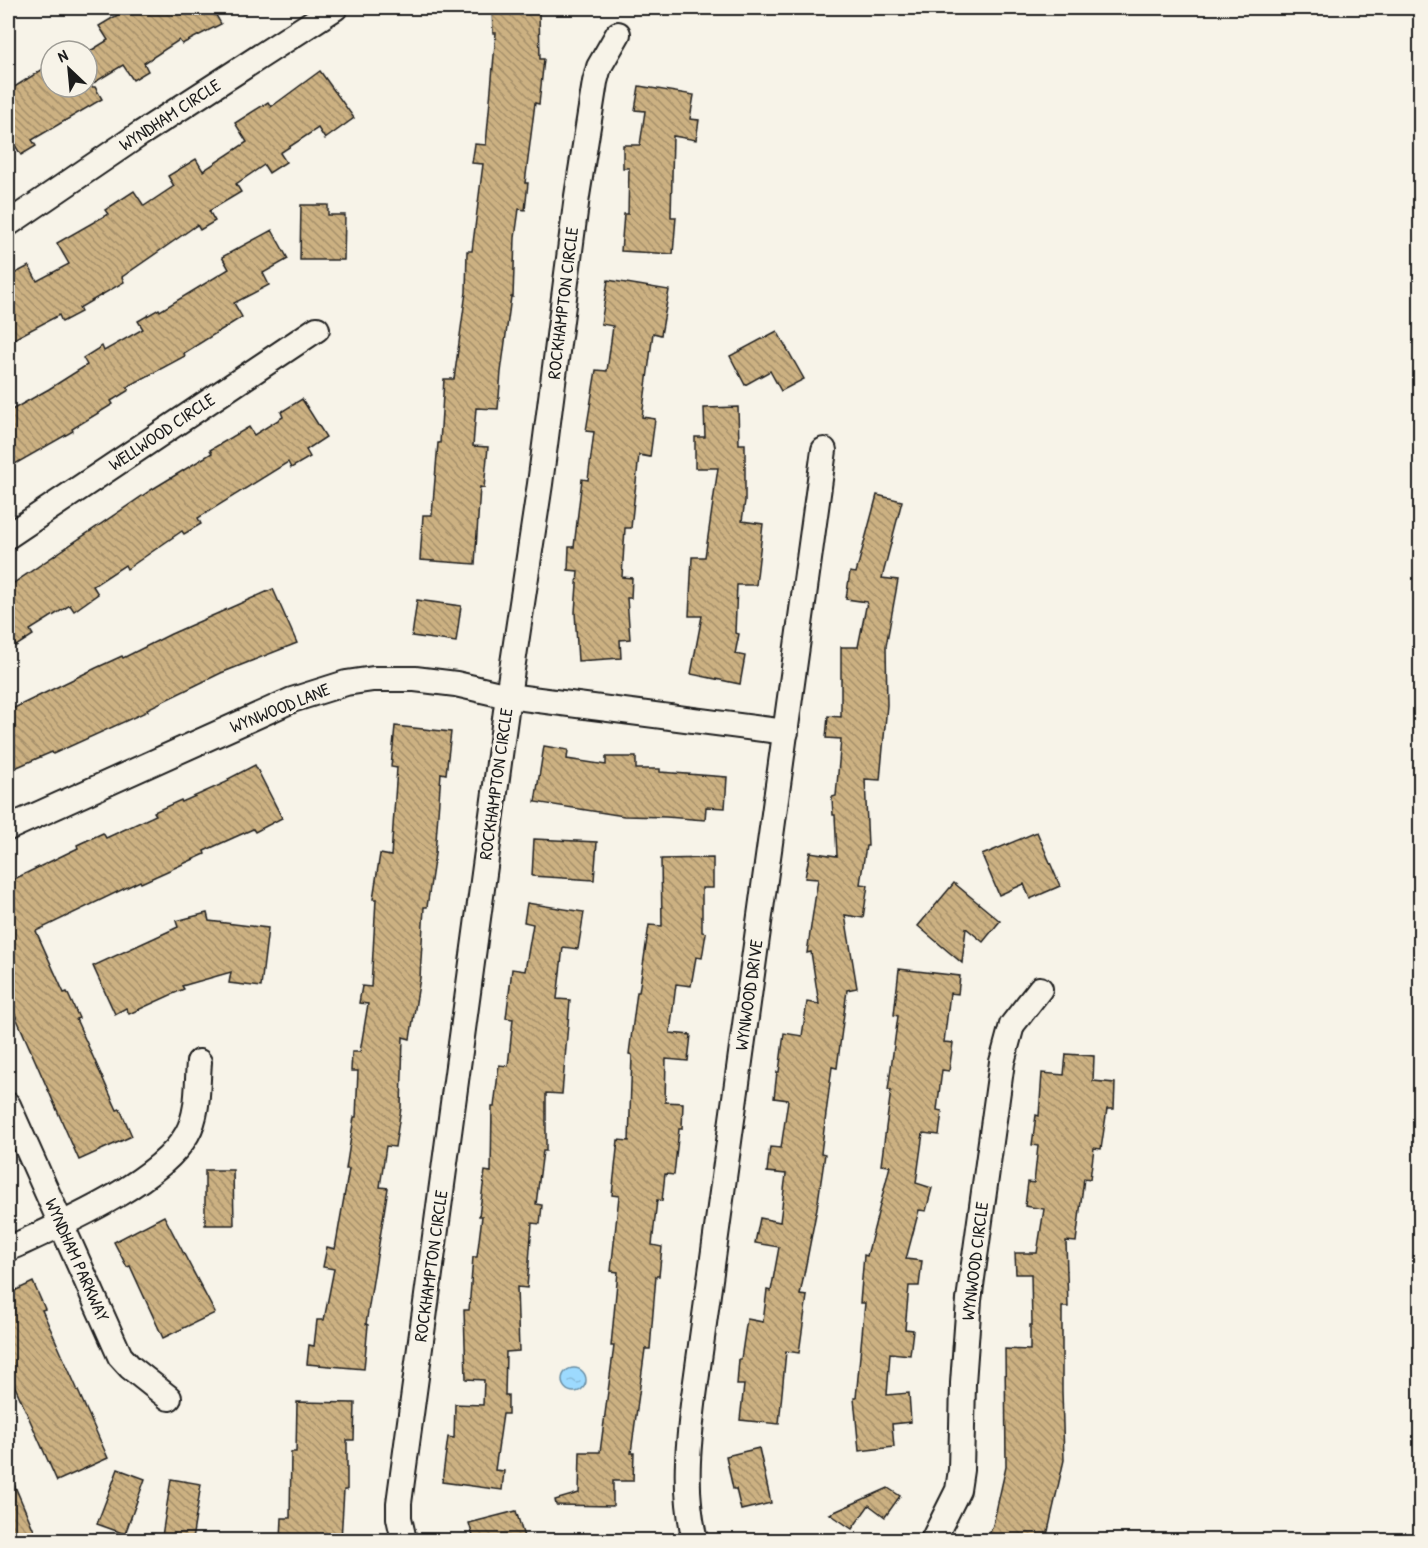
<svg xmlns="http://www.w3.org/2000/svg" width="1428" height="1548" font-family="'Patrick Hand',sans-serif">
	<defs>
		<pattern id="water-ripples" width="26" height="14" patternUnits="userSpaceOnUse" patternTransform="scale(1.5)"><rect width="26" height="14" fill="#9ddafe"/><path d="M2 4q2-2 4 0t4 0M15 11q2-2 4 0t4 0" fill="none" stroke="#87bad9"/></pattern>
		<pattern id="building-back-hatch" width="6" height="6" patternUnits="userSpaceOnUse" patternTransform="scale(1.5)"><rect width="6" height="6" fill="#ccb182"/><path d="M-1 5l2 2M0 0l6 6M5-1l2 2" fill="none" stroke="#a58f6a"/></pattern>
	</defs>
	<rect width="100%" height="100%" fill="#f7f3e8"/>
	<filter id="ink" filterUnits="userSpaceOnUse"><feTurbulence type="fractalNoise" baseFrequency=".0167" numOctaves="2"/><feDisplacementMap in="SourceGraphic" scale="12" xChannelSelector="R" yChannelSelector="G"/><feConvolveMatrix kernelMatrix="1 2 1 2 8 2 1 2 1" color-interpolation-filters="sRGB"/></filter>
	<g filter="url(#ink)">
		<circle fill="url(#water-ripples)" stroke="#698ea4" stroke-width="1.5" cx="574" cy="1380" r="12"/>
		<g fill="url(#building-back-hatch)" stroke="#1c1c1c" stroke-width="1.5">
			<polygon points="129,8 212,8 221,24 182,44 179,40 144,63 148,71 133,80 123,65 87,87 87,53 108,40 99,26"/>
			<polygon points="492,8 532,8 532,11 539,10 540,59 544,59 539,104 535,103 525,183 528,183 525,210 519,209 515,238 513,297 511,297 501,372 498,409 476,408 473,446 488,447 484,488 480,487 475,564 420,560 423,515 432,515 438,443 440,443 444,379 454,379 466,292 467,251 472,251 483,164 472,163 475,144 486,145 496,33 493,33"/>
			<polygon points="51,64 51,87 95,87 102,99 32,140 36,146 21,155 8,134 8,91"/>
			<polygon points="320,71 354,118 325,139 318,128 280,153 286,162 269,173 264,165 236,184 241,192 209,211 215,221 200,230 197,225 122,277 124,282 79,308 81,312 62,322 59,315 8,342 8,277 29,266 37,281 69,264 57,243 108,214 105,210 134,191 144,206 174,186 168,176 196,159 203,171 247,142 235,123 268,102 271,107"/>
			<polygon points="639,86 694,95 690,119 699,120 696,140 673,136 671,217 676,217 673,254 621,251 624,214 628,214 629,168 623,168 623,145 640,145 645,111 635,110"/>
			<polygon points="301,205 328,205 328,215 345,215 344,260 300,260"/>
			<polygon points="272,230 288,259 263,273 269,285 234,303 242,317 184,353 185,356 127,387 129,390 111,401 113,404 72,429 73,431 8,468 8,412 49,389 87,365 83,358 102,346 104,351 143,329 138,321 159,309 160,311 229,269 222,257"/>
			<polygon points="608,280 669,290 661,335 653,333 642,417 655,419 650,457 639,455 631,528 625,528 622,577 632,578 631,598 627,598 630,639 620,640 621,658 578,661 575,612 578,571 568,570 569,547 574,547 582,479 588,480 594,432 586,431 596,370 607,371 613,326 601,324"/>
			<polygon points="777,331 804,379 781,391 770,371 745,385 730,356"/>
			<polygon points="302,399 326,437 306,450 310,457 291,468 288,462 198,518 201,524 184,534 182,531 127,569 125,565 93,586 98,594 74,611 70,605 30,630 33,635 16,646 8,632 8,587 151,490 212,453 210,450 249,427 254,435 283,417 281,412"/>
			<polygon points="738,407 739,444 745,444 745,501 742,521 763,524 756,585 737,585 735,633 739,634 735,654 745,656 740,684 691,674 702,616 689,616 692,557 705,557 718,468 695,468 695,437 705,437 704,408"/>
			<polygon points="877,495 902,501 882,578 898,580 886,646 887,705 880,780 865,779 868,846 866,846 860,884 868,885 863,918 845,915 857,988 847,990 837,1068 832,1067 821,1153 825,1154 817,1208 800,1295 807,1296 799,1353 786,1351 779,1424 740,1420 744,1385 737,1385 739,1359 741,1359 747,1319 763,1322 767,1290 771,1291 779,1247 755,1243 760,1218 780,1222 786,1174 767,1172 770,1147 781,1148 788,1100 774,1098 777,1072 779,1072 784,1033 802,1036 807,1002 819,1004 811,952 807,953 818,879 805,878 810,852 837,856 835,815 833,815 832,797 836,796 841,739 826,738 828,716 841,717 841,647 858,647 867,602 846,599 850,572 856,573"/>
			<polygon points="273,589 297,643 221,673 147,709 148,711 53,754 52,752 8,771 8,711 96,668 122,656 123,658 171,634"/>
			<polygon points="417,600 461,606 456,642 412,636"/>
			<polygon points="395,726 451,732 446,774 441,773 435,854 427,907 424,907 420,978 410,1039 403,1037 401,1108 395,1147 386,1146 380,1187 388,1188 366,1324 368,1325 364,1369 307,1364 309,1345 314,1346 317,1320 324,1320 334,1269 323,1267 327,1247 335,1249 349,1169 346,1169 354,1117 356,1117 358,1071 351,1071 352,1052 360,1052 368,1004 359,1003 362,986 371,987 376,899 373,899 380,854 391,856 397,768 391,767"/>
			<polygon points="544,746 568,750 567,759 606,765 606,757 636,757 636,769 660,769 660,772 727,777 725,808 706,807 705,820 666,817 624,816 535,802"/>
			<polygon points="255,765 282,818 255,832 253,829 204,851 205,854 141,883 140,881 36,931 64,993 67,992 79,1018 76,1019 117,1110 120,1109 132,1136 79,1160 8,999 8,882 78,848 77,845 103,833 106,838 156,815 154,812 181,800 182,802 229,781 228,779"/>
			<polygon points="1037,832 1060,886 1030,899 1024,884 999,895 982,855"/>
			<polygon points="534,839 597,842 594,880 532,876"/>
			<polygon points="713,858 713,888 702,888 702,932 706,933 702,958 696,957 691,986 676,984 670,1033 691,1035 688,1061 666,1059 665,1102 683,1103 682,1129 679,1129 674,1175 665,1174 662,1201 657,1200 652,1245 662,1247 659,1276 656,1276 650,1349 645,1349 631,1453 634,1453 633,1481 613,1481 613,1506 556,1505 555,1500 579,1493 580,1452 600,1452 614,1346 611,1346 618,1272 611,1271 619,1196 612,1195 618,1140 629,1141 632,1055 629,1054 637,992 639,992 649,925 662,926 661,859"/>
			<polygon points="954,883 1000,921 983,942 966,928 962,963 918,926"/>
			<polygon points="527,903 584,912 578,949 563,947 557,999 570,1000 562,1094 546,1093 546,1151 543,1151 536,1204 542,1205 540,1224 532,1223 527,1288 517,1287 519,1351 506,1352 505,1395 508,1395 508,1414 503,1414 495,1470 504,1471 502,1490 442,1482 448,1437 454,1438 455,1404 483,1405 484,1380 466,1379 464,1310 469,1310 473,1257 477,1257 482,1216 479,1216 485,1171 491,1172 492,1107 494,1107 499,1065 508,1066 513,1019 506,1018 512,969 525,971 533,924 524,922"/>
			<polygon points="207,913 209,921 268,928 261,987 229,983 231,972 182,986 184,989 129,1014 126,1008 115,1014 93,966 178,927 176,921"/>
			<polygon points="899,969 960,976 958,994 950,993 944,1042 953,1043 949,1071 942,1070 937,1110 942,1111 939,1135 923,1133 916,1183 932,1188 926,1211 919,1210 906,1259 922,1261 919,1286 909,1286 905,1329 913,1330 910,1355 890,1353 887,1395 909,1393 911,1422 892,1424 894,1447 859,1451 854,1398 856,1398 865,1303 860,1303 864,1255 867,1256 890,1166 881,1165 891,1090 888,1090 898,1016 894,1015"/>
			<polygon points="1066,1054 1094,1056 1093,1081 1115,1083 1114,1109 1107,1109 1101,1149 1094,1148 1090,1179 1084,1178 1076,1242 1066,1241 1068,1307 1062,1307 1062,1391 1064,1460 1046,1540 987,1540 993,1525 1006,1467 1005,1349 1030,1350 1030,1325 1032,1325 1031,1274 1016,1274 1015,1253 1037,1253 1044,1209 1025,1206 1028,1182 1034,1183 1038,1146 1032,1145 1036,1115 1039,1116 1042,1073 1064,1075"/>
			<polygon points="205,1170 233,1170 234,1225 205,1225"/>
			<polygon points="164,1216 215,1313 163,1338 130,1266 127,1267 114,1242"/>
			<polygon points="33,1282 45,1309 42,1310 108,1458 57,1481 8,1371 8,1294"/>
			<polygon points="297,1402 355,1403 354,1440 347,1440 347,1490 344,1490 341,1540 281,1540 282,1518 290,1518 291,1452 296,1452"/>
			<polygon points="759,1448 771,1503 741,1510 736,1489 733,1489 726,1456"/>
			<polygon points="118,1469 145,1479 125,1534 97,1524"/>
			<polygon points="8,1470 38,1540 8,1540"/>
			<polygon points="171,1479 201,1484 192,1540 162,1536"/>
			<polygon points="888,1488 900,1496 885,1517 869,1505 852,1529 830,1514"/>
			<polygon points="516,1511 525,1540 474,1540 469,1523"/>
		</g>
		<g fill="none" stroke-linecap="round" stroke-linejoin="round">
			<defs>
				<g id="minor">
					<polyline points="8,224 140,134 335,8"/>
					<polyline points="8,536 317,329"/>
					<polyline points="8,828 292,700 346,683 373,679 415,679 456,684 508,696 786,732"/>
					<polyline points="8,1105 120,1356 130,1367 169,1398"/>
					<path d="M8 1249C58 1226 160 1183 187 1134 199 1113 197 1085 199 1062"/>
					<polyline points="404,1540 399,1518 399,1503 508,696 540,484 577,196 595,82 599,67 618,34"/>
					<path d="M695 1540C683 1491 688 1446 694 1396L824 450"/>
					<polyline points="933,1540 958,1490 961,1470 963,1383 969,1300 1002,1062 1012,1025 1040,989"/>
				</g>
			</defs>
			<use href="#minor" stroke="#1c1c1c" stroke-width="28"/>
			<use href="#minor" stroke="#f7f3e8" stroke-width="24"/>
		</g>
	</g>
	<g text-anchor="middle" stroke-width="6" stroke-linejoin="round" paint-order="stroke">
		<g font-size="18" fill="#1c1c1c" stroke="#f7f3e8">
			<text transform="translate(170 115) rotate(-33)" y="6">WYNDHAM CIRCLE</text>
			<text transform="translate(563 303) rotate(-83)" y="6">ROCKHAMPTON CIRCLE</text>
			<text transform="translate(162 432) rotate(-34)" y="6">WELLWOOD CIRCLE</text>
			<text transform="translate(280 708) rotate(-22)" y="6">WYNWOOD LANE</text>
			<text transform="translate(496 784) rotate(-82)" y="6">ROCKHAMPTON CIRCLE</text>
			<text transform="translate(749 995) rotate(-82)" y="6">WYNWOOD DRIVE</text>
			<text transform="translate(77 1260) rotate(66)" y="6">WYNDHAM PARKWAY</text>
			<text transform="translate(975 1261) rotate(-83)" y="6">WYNWOOD CIRCLE</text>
			<text transform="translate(431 1266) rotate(-82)" y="6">ROCKHAMPTON CIRCLE</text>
		</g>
	</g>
	<rect width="1428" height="1548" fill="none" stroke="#f7f3e8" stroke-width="30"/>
	<rect x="15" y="15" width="1398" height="1518" fill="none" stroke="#1c1c1c" stroke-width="2" filter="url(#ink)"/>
	<g transform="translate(69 69) rotate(334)"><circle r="28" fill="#f7f3e8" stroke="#9f9d96" stroke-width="1.5"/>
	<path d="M0-4.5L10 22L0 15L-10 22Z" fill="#1c1c1c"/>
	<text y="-9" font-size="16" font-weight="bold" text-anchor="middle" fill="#1c1c1c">N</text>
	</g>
</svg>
